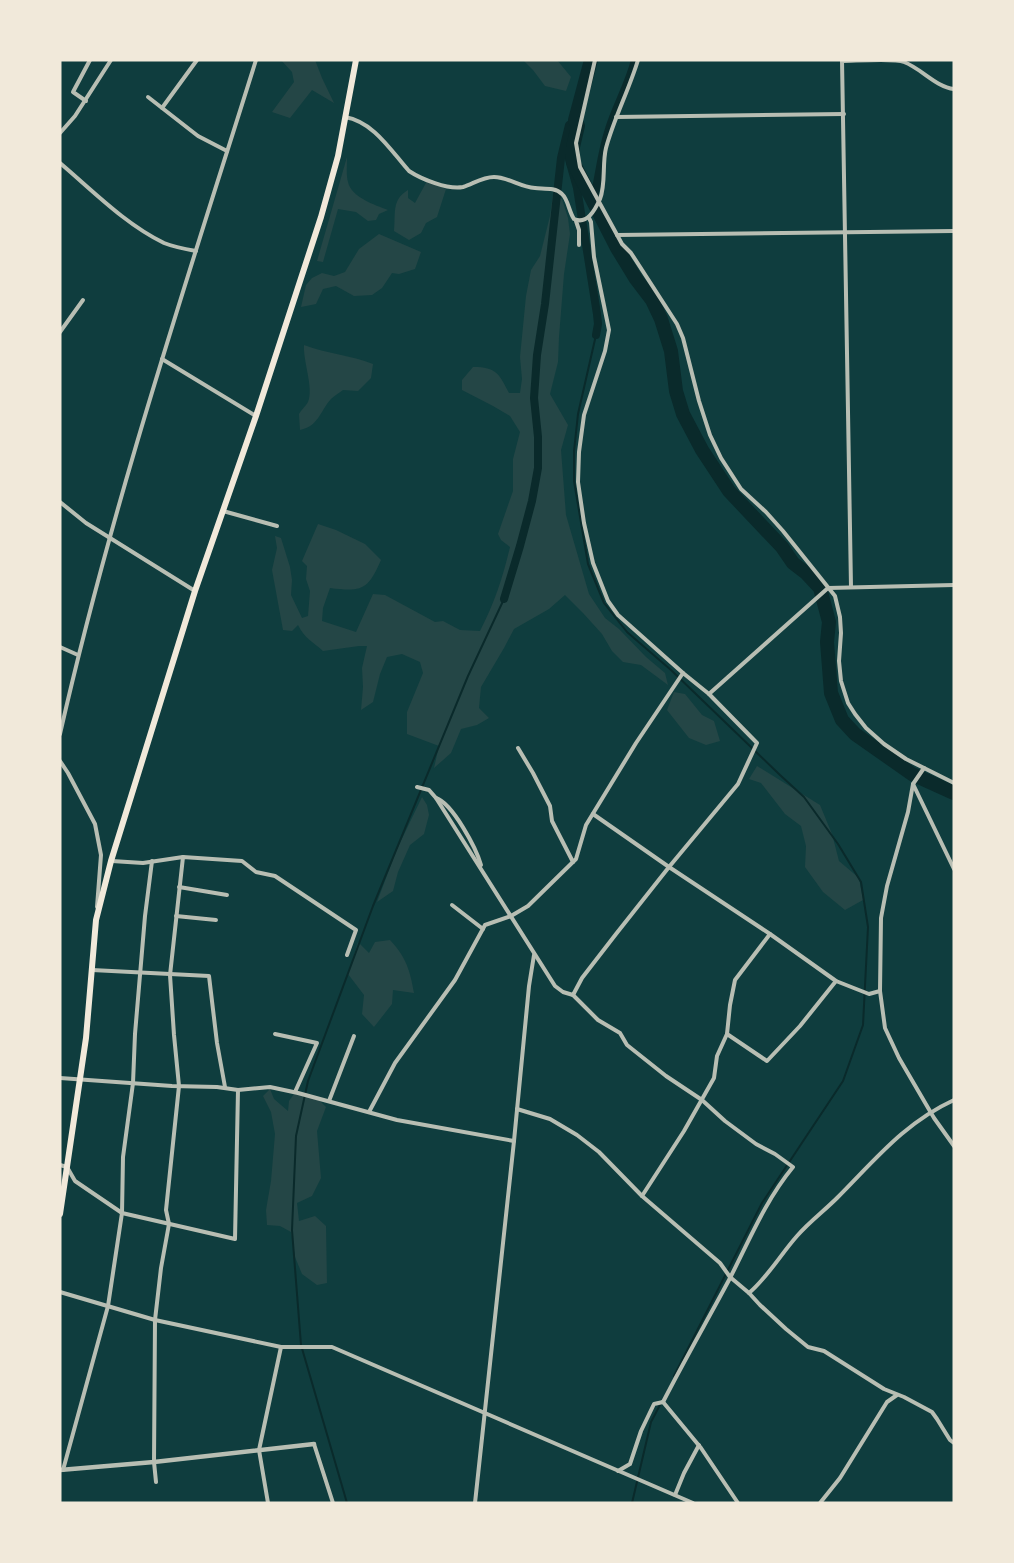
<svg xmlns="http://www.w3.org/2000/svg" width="1014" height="1563" font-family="'DM Sans',sans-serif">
	<rect width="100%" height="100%" fill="#0f3d3e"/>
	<g fill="#244646">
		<polygon points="281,60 315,60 322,78 334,103 312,90 290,118 272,112 294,82 292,72"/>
		<polygon points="523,60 557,60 571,77 566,91 545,86 533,70"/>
		<path d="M347 157C347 165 346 175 348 182 351 197 375 205 388 210L379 214 376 220 368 221 356 212 338 209 323 262 317 261Z"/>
		<path d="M427 181 446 189 437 217 426 223 421 233 409 240 394 231C396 214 391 200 408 190V198L415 203Z"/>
		<path d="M553 194 562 199 568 218 570 234 564 274 559 337 558 362 550 394 568 425 561 450 566 515 589 594 605 618 619 629 646 657 665 673 668 685 641 665 623 662 612 651 602 634 583 613 565 595 549 609 514 629 504 648 481 687 479 708 489 718 477 725 461 729 451 753 434 768 439 746 407 734V712L423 673 420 662 402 654 387 657 380 674 373 702 361 710 363 687 362 668 367 646H359L323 651C312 641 305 639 298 625L292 631 283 630 272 570 277 548 275 536 281 538 290 567 292 580 291 595 302 618 308 616 310 591 306 579 307 566 302 561 318 524 336 530 365 544 381 560C368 590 362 592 330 588L323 608 322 621 356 632 373 594 385 595 435 622 443 621 460 630 480 631C494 604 503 577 510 547L501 540 498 534 513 491V459L520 432 510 416 493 406 462 390V380L473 367C497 367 499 374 509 393H520L522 379 520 357 526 296 531 270 540 256 550 216Z"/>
		<polygon points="379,234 421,252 415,269 399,274 392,273 382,288 372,295 354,296 336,286 323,289 316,304 301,307 306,285 312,278 322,273 334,276 345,272 359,249"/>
		<path d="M304 345C327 354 351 355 373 364L371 378 358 391 343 390C339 393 334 396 331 399 320 411 319 426 300 430L299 414C301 410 306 406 308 402 314 388 303 362 304 345Z"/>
		<polygon points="674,692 685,694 702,715 714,721 720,741 706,745 689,738 667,710"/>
		<polygon points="757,766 820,805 832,834 839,861 859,878 863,900 845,910 823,892 805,867 806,846 801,826 785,814 761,783 749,779"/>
		<polygon points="422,797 427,805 429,815 424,834 410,845 398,872 393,891 377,902 397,849"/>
		<path d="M390 940C406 957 410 970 414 993L393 990 392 1004 374 1027 362 1014 364 995 348 974 358 942 369 953 375 942Z"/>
		<polygon points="270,1089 274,1099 288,1111 289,1101 296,1091 315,1096 326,1107 317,1131 321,1178 312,1196 297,1203 299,1221 315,1216 326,1226 327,1283 317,1285 302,1274 295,1257 291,1232 280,1226 267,1225 266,1210 271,1181 275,1134 271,1112 263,1096"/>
	</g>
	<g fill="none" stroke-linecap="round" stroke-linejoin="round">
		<g stroke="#0a2a2b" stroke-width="2">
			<polyline points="596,335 578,414 574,451 574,481 588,564 604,603 627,632 671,670 780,775 804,797 838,844 861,882 868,927 863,1025 843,1081 762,1203 674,1376"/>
			<polyline points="347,1503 301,1345 292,1230 296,1136 308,1081 373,906 468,676 504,599"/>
			<polyline points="632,1503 651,1422 661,1403"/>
		</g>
		<g stroke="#0a2a2b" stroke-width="8">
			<polyline points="572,133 568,156 577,188 597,314 598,324 596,335"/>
			<path d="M593 202C599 178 601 153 609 129 616 106 629 84 635 60"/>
			<polyline points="504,599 520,546 532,501 538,468 538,437 534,398 537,355 545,304 561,158 569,125 575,120"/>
		</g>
		<polyline stroke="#0a2a2b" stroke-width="14" points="591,60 575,120 578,126 573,147 573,162 617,248 636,279 652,300 661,319 671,351 676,391 683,414 702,450 729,491 782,547 793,563 806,573 820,588 829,622 827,642 831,693 842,720 855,734 912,774 954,793"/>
		<g stroke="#b8beb3" stroke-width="4">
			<polyline points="595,60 576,143 580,167 622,244 631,253 677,324 683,338 699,401 710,435 721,458 741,489 766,512 783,531 835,596 840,617 841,633 839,661 841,681 848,703 855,714 866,728 884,744 906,759 954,783"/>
			<polyline points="842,60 851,587"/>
			<path d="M842 61C855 61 895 58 904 62 922 69 936 87 954 89"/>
			<polyline points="148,97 198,136 227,151"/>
			<polyline points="86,101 73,92 90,60"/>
			<polyline points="162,108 197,60"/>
			<path d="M345 117C374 122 391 151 409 171 421 179 448 190 463 187 473 184 482 177 494 177 508 177 520 187 535 188 543 189 555 187 562 194 568 199 569 212 574 219 587 225 595 210 600 199 606 184 602 164 606 148 614 118 629 90 638 60"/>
			<polyline points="616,117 844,114"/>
			<polyline points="60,133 75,116 111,60"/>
			<path d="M60 163C93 191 125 224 164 243 174 247 185 249 196 251"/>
			<polyline points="589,218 591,222 594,257 609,330 605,351 584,415 579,452 578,482 584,523 593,563 608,601 618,615 683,673"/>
			<polyline points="576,221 579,230 579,245"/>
			<polyline points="617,235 954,231"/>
			<polyline points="60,332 83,300"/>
			<polyline points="162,359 256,416"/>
			<polyline points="60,502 86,523 195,591"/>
			<polyline points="223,511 277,526"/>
			<polyline points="60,647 78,655"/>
			<path d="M60 734C112 505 186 283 256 60"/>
			<polyline points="518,748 533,773 550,806 552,821 573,862"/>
			<polyline points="60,761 68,773 95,824 101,855 97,907"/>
			<polyline points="924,768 913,784 908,812 887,886 881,918 880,991 885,1028 899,1058 934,1118 954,1146"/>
			<polyline points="913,784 954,869"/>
			<polyline points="417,787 429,790 436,798 555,986 563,992 573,995 582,978 616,934 669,867 738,784 757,743 709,694"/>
			<path d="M436 798C453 804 476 848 481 865"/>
			<polyline points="593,814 669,867 770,934 836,981 869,994 880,991"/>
			<polyline points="112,861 143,863 183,857 242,861 256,872 275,876 356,930 347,955"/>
			<polyline points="179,887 227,895"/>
			<polyline points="452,905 483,929"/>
			<polyline points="176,916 216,920"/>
			<polyline points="92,970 209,976 217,1043 225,1087"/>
			<path d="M573 995 598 1020 620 1033 627 1045 666 1076 702 1100 725 1121 756 1144 775 1154 793 1167C765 1201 749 1241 729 1280 707 1321 684 1361 663 1402"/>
			<polyline points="275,1034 317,1043 295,1092"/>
			<polyline points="727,1034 767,1061 800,1026 836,981"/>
			<polyline points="60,1078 172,1086 217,1087 238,1090 270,1087 298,1093 397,1120 514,1141"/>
			<polyline points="329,1101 354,1036"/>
			<polyline points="517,1109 550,1119 577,1135 599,1152 642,1196 720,1263 730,1277 749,1293 760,1305 786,1329 808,1347 824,1351 884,1389 904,1397 932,1412 937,1419 950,1440 954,1443"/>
			<polyline points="369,1112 395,1063 455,980 485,925 511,916 528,906 576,859 586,825 636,743 683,673 709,694 828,588 954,585"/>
			<polyline points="60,1165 67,1167 75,1181 122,1213 235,1239 238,1090"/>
			<polyline points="642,1196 684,1131 714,1078 717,1056 727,1034 730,1005 735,980 770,934"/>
			<polyline points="60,1292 155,1320 281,1347 332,1347 693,1503"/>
			<path d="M749 1293C767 1278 781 1254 797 1236 809 1222 824 1211 837 1198 875 1160 904 1123 954 1100"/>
			<polyline points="663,1402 701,1448 738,1503"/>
			<polyline points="314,1444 333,1503"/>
			<polyline points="63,1470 108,1306 122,1213 123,1157 133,1083 135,1034 145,916 152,861"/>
			<polyline points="618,1471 630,1464 641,1431 654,1404 663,1402"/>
			<polyline points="156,1482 154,1462 155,1320 161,1268 169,1224 166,1210 179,1086 174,1035 170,975 183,857"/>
			<polyline points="675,1495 684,1473 699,1445"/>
			<polyline points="268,1503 259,1450 281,1347"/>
			<polyline points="475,1503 514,1141 529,986 534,955"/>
			<polyline points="820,1503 840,1478 887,1402 897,1395"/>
		</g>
		<polyline stroke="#b8beb3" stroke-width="4.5" points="60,1470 154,1462 314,1444"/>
		<polyline stroke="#f1e9da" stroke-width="6" points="60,1214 86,1038 96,920 111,861 195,591 256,416 321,217 338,156 356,60"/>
	</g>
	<rect width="1014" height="1563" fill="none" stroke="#f1e9da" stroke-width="123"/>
</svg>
